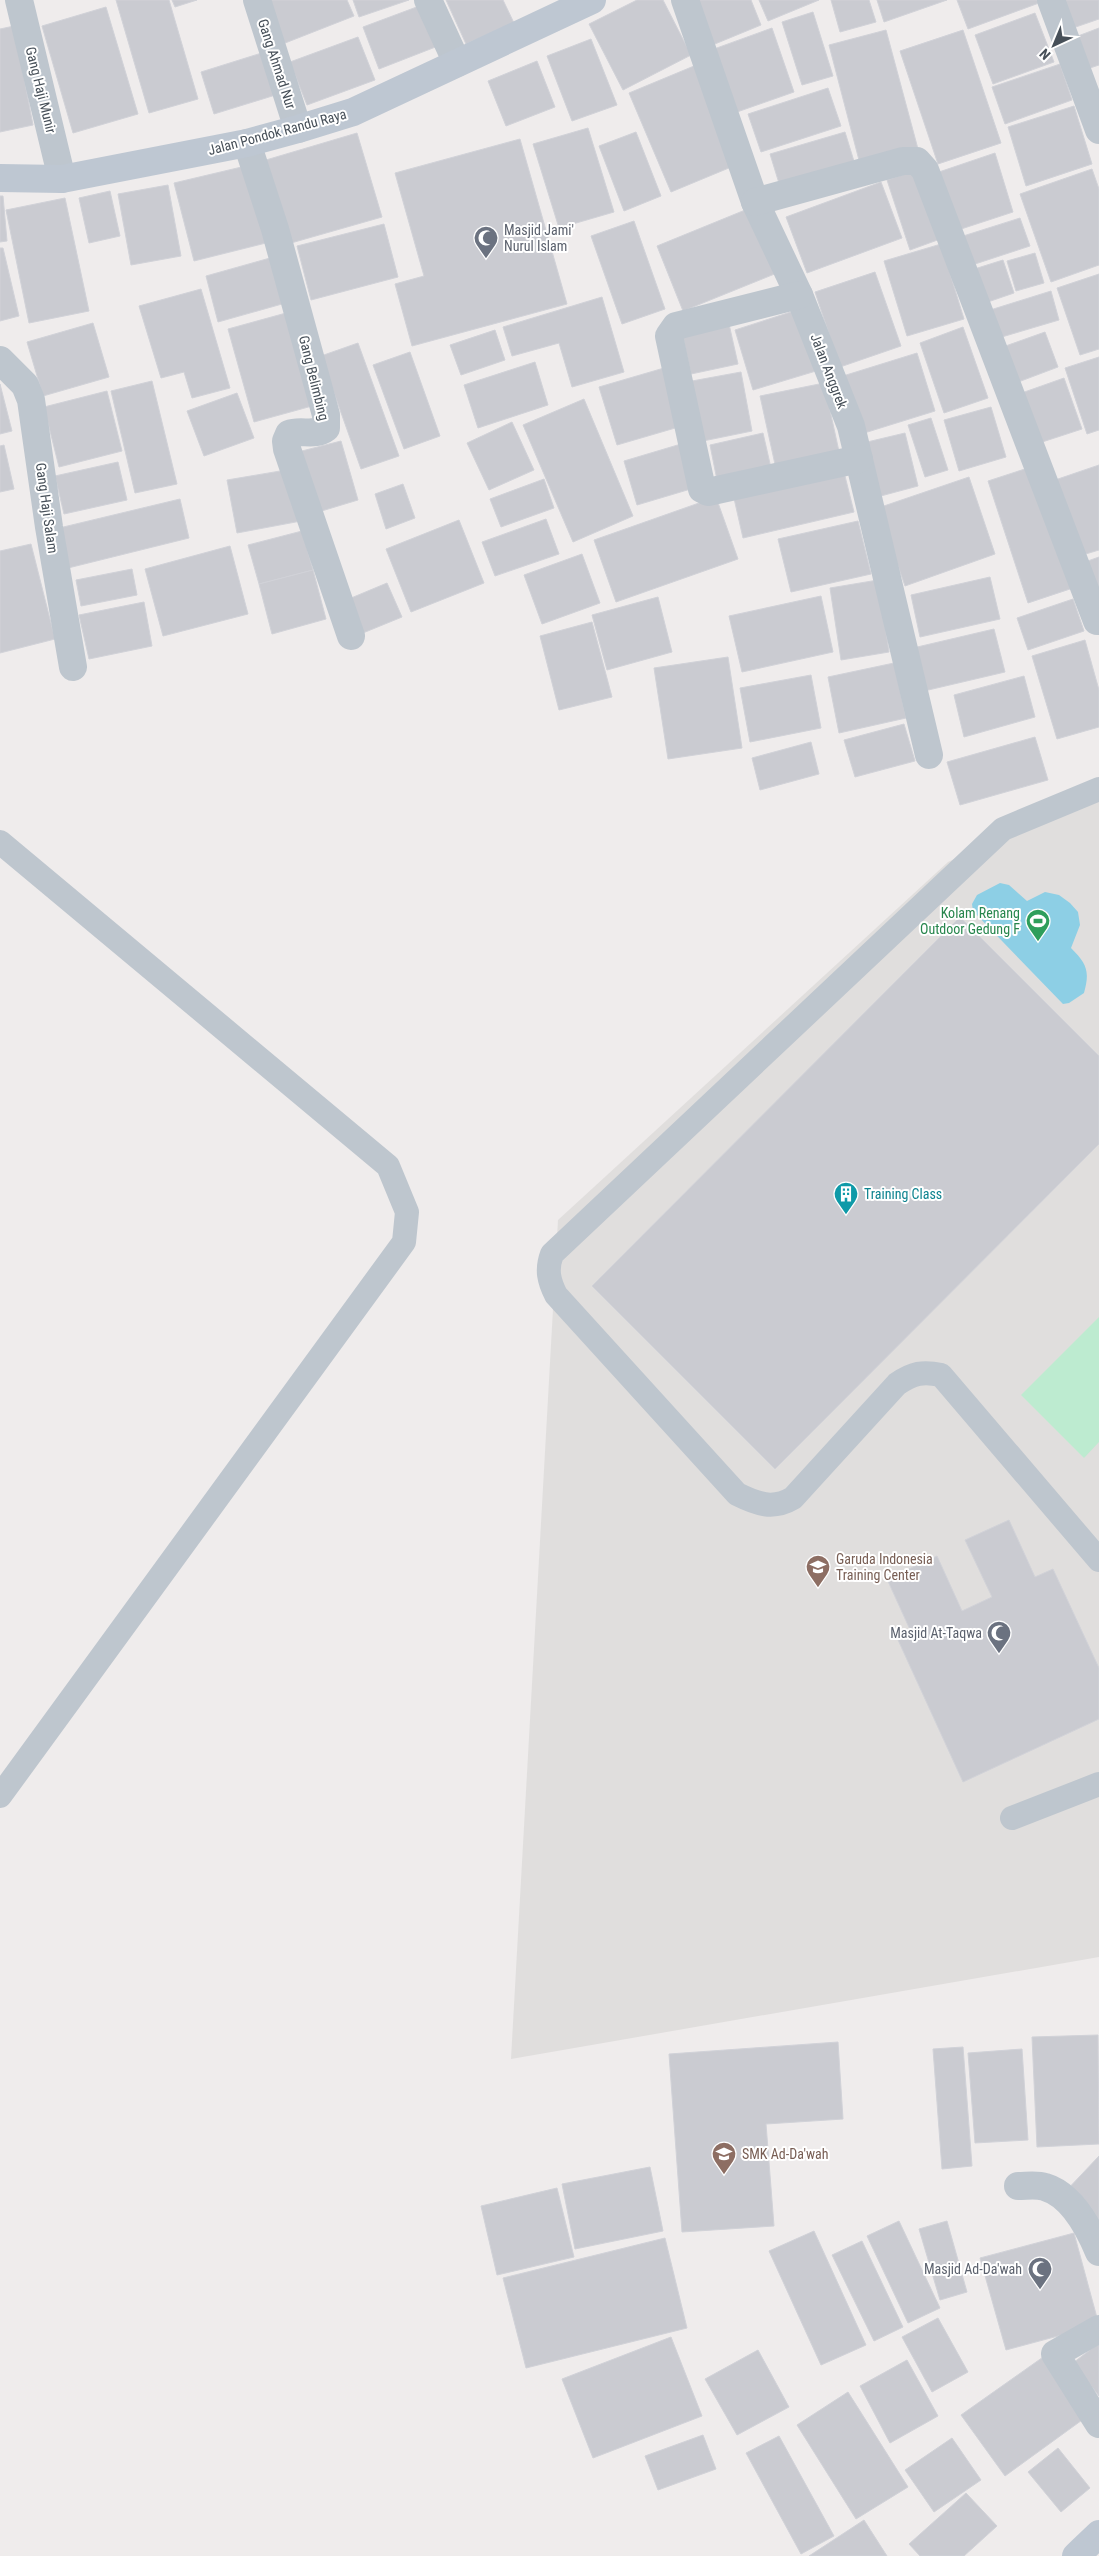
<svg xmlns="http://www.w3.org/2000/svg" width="1099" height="2556" font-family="'Roboto Condensed',sans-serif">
	<rect width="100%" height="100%" fill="#efecec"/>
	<polygon fill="#e0dedd" points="1099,790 1099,1957 511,2059 558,1220 948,862"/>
	<polygon fill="#bdebd0" points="1099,1317 1099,1442 1084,1458 1021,1395"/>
	<path fill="#8dcfe5" d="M1000 883 1009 885 1027 901 1045 892 1059 895 1070 903 1078 912 1080 925 1071 948C1087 964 1090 971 1084 993L1069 1003 1063 1004 973 911 972 904 977 895Z"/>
	<g fill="#cacbd1" stroke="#d1d2d8">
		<polygon points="116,0 169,0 198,99 149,113"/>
		<polygon points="172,0 197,0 175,7"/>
		<polygon points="262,0 347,0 354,16 280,45"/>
		<polygon points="353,0 409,0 359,17"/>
		<polygon points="446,0 503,0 514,23 466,44"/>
		<polygon points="637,0 663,0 691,55 623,90 589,24"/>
		<polygon points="692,0 751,0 761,25 710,46"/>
		<polygon points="759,0 819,0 768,21"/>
		<polygon points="831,0 869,0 876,22 840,32"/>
		<polygon points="877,0 947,0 884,22"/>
		<polygon points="957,0 1037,0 1039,3 968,29"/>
		<polygon points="1060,0 1099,0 1099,19 1070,29"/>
		<polygon points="422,5 438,46 379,69 363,27"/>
		<polygon points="106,7 138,114 73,133 42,26"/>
		<polygon points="813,12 833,76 802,85 782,22"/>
		<polygon points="1035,13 1054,62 993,84 975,35"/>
		<polygon points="14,26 33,125 0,132 0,29"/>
		<polygon points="772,28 794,92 737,112 714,49"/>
		<polygon points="1099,28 1099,65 1090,68 1078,36"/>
		<polygon points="886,30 918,149 860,164 829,45"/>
		<polygon points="963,30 1001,143 938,164 900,51"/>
		<polygon points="358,37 375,80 307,105 290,62"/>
		<polygon points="591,39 617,105 572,121 547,56"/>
		<polygon points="268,51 282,93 214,114 201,72"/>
		<polygon points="537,61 555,107 506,126 488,81"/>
		<polygon points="1060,64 1072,100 1005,124 992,87"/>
		<polygon points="694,66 736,165 671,192 629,93"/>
		<polygon points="828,88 841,126 761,152 748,114"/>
		<polygon points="1074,106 1092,164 1026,186 1008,127"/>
		<polygon points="588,128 614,212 559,228 533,144"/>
		<polygon points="636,132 661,196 624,211 599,146"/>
		<polygon points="845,132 857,171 782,193 770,154"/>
		<polygon points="357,133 382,217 291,243 266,160"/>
		<polygon points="520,139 567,304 412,346 395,284 424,276 395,173"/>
		<polygon points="995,153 1013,212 955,231 936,173"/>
		<polygon points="250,165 270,242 194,261 174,183"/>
		<polygon points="920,169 943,238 910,250 887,180"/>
		<polygon points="1092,169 1099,189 1099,265 1051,282 1020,194"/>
		<polygon points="881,182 902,238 807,273 786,217"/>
		<polygon points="168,185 181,256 131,265 118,194"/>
		<polygon points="110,191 120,236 89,243 79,198"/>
		<polygon points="0,196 3,196 7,241 0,242"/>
		<polygon points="65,198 89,311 29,323 6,210"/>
		<polygon points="755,206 782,271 683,311 657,246"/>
		<polygon points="1020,218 1030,246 969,266 960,237"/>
		<polygon points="634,221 665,309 622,324 591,236"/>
		<polygon points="384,224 398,277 311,300 297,246"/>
		<polygon points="941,244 964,319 907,336 884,261"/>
		<polygon points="0,248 3,248 19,316 0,321"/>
		<polygon points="1035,253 1044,283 1016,291 1007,261"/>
		<polygon points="270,258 282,304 218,322 206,276"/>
		<polygon points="1003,260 1014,293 979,305 968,271"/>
		<polygon points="875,272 901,346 840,367 815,292"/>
		<polygon points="1099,274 1099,349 1080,355 1057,288"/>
		<polygon points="201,289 230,388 192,398 184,372 161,378 139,306"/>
		<polygon points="1051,291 1059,320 995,339 987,311"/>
		<polygon points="602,297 624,372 572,387 559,343 512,356 503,327"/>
		<polygon points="797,310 816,371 753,390 735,330"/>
		<polygon points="286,313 312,406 254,422 228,329"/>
		<polygon points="93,323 109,377 43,396 27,342"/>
		<polygon points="729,324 738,364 691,374 682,333"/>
		<polygon points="963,327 988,398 944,413 920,343"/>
		<polygon points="495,330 505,360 461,375 450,345"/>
		<polygon points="1045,332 1058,367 1013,384 1000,348"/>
		<polygon points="358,343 399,456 361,469 321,356"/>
		<polygon points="410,352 440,436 404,449 373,365"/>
		<polygon points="917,353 935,411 861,434 843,376"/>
		<polygon points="1099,357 1099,430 1087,434 1065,368"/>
		<polygon points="535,362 548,405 478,428 464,385"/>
		<polygon points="664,368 682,426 617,445 599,387"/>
		<polygon points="741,372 752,431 703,441 692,381"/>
		<polygon points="1064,378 1082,429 1033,445 1016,395"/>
		<polygon points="152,381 177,484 135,493 111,391"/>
		<polygon points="824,383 840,456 776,469 760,396"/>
		<polygon points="0,384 12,431 0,434"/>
		<polygon points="107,391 122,451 59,467 44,407"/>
		<polygon points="237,393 254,438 204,456 187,411"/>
		<polygon points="584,399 633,516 573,542 523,425"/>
		<polygon points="991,407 1006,457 959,471 944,420"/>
		<polygon points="931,418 948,470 925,477 908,425"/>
		<polygon points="512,422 534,470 489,490 467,443"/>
		<polygon points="763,433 771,468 717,480 710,445"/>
		<polygon points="905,433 918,486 877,497 863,443"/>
		<polygon points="341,441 358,500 315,513 298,452"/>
		<polygon points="681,444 694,488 637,505 624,461"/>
		<polygon points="4,445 14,489 0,492 0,446"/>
		<polygon points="118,462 127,500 64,514 55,476"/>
		<polygon points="1099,465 1099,550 1079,556 1055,480"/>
		<polygon points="1034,466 1073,588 1028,603 988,481"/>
		<polygon points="843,468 854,512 743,538 733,494"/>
		<polygon points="292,469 301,521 237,533 227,480"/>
		<polygon points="969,477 995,554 905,586 878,508"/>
		<polygon points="544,479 554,508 501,527 490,499"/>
		<polygon points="403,484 415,518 386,529 375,494"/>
		<polygon points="716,497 738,559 616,602 594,540"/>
		<polygon points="180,499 189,538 64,569 55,529"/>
		<polygon points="546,519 559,554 495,576 482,542"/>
		<polygon points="459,520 484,583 411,612 386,549"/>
		<polygon points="858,521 871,574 791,592 778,539"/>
		<polygon points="302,531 313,570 259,584 248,545"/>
		<polygon points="31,544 55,639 0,653 0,551"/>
		<polygon points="230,546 248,614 163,636 145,569"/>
		<polygon points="582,554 600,603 542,624 524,575"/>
		<polygon points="1099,557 1099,597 1085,562"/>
		<polygon points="132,569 137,595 81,606 76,580"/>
		<polygon points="313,570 326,619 272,634 259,584"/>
		<polygon points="990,577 1000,619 920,637 911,595"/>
		<polygon points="878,580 889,652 841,660 830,588"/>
		<polygon points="387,583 402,617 358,635 344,601"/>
		<polygon points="821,596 833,652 742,672 729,616"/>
		<polygon points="658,597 672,652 607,670 592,615"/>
		<polygon points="1073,599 1084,631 1028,650 1017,618"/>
		<polygon points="144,602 152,646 89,659 79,615"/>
		<polygon points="592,622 612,697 559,710 540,636"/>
		<polygon points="994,629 1005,672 924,691 913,648"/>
		<polygon points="1085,640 1099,690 1099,727 1057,739 1032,656"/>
		<polygon points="728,657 742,748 668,759 654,668"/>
		<polygon points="894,663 906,718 839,733 828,677"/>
		<polygon points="811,675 821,728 750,742 740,688"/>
		<polygon points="1024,676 1035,717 964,737 954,695"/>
		<polygon points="904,724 915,761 855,777 844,740"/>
		<polygon points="1035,737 1048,780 960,805 947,762"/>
		<polygon points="811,742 819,774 760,790 752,758"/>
		<polygon points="960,917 1099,1056 1099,1144 775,1469 592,1286"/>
		<polygon points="1009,1520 1035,1577 1053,1569 1099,1668 1099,1719 963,1782 898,1640 912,1634 887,1579 937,1556 962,1611 992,1597 965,1540"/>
		<polygon points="1098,2035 1099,2144 1037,2147 1032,2037"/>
		<polygon points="838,2042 843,2119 766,2124 774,2226 682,2232 669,2054"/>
		<polygon points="963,2047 972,2166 942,2169 933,2049"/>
		<polygon points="1022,2049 1028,2140 975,2143 968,2053"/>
		<polygon points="1099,2156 1099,2227 1064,2193"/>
		<polygon points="650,2167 663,2231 575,2249 562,2184"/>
		<polygon points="557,2188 574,2257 497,2275 481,2206"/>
		<polygon points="899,2221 940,2308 908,2323 867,2236"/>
		<polygon points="947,2221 967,2292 940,2300 919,2229"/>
		<polygon points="814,2231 866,2345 821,2365 769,2251"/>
		<polygon points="1074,2233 1099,2325 1006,2350 980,2258"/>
		<polygon points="665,2238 687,2328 526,2368 503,2278"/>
		<polygon points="862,2241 903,2327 874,2341 832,2255"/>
		<polygon points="938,2318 968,2372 932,2392 902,2337"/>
		<polygon points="671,2337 702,2416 593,2458 562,2379"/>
		<polygon points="1099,2343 1099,2396 1073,2363"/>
		<polygon points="758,2350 789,2407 737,2435 705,2379"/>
		<polygon points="1046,2355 1089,2415 1005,2476 961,2415"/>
		<polygon points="907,2360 938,2416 890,2443 860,2386"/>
		<polygon points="848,2392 908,2487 856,2519 797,2425"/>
		<polygon points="703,2435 716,2469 658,2490 645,2456"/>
		<polygon points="779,2436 834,2536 801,2554 746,2453"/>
		<polygon points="952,2438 981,2480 934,2512 905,2470"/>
		<polygon points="1058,2448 1090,2488 1061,2512 1028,2472"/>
		<polygon points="966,2493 997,2526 964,2556 920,2556 909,2544"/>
		<polygon points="864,2520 887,2556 809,2556"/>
	</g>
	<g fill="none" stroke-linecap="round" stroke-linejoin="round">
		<g stroke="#bec6ce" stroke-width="24">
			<path d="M1099 789 1003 829 552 1254C546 1270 549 1281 556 1295L737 1494C757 1504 773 1510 793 1498L897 1384C913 1373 923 1371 941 1375L1099 1560"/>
			<polyline points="0,842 388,1166 407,1212 404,1242 0,1796"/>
			<polyline points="1012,1818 1099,1784"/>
		</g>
		<g stroke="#bec6ce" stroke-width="28">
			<polyline points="19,0 62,179"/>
			<polyline points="257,0 298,129"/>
			<polyline points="428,0 457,63"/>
			<polyline points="685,0 755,202 799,295 851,426 929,755"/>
			<polyline points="1051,0 1099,130"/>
			<path d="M247 143 275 229 326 415V428C314 437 301 429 289 434L286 441 287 449 351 636"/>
			<polyline points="755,202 903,161 917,161 925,170 1097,621"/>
			<polyline points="799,295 676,326 669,336 702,489 708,492 859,459"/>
			<polyline points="0,360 25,385 31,400 49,527 73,667"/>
			<path d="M1018 2186C1027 2186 1036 2184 1045 2187 1072 2195 1089 2228 1099 2252"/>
			<polyline points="1099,2329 1055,2354 1099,2424"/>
		</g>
		<g stroke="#bec7d2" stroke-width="28">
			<polyline points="0,178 62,179 247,143 298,129 353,112 592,0"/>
			<polyline points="1076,2556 1099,2534"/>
		</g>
	</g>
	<defs>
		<symbol id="mosque-pin" viewBox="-11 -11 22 30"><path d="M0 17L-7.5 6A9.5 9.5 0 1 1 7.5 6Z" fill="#6b7280" stroke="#fff"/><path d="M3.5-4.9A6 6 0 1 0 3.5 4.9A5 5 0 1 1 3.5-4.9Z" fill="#fff"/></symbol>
		<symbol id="stadium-pin" viewBox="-11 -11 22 30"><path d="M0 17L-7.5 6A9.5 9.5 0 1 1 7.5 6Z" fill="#2e9e5b" stroke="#fff"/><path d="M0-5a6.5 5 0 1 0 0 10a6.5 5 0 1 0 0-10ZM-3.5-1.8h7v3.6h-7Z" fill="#fff"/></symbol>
		<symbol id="building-pin" viewBox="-11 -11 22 30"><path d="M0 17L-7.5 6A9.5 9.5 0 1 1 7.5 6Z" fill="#0f9aa8" stroke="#fff"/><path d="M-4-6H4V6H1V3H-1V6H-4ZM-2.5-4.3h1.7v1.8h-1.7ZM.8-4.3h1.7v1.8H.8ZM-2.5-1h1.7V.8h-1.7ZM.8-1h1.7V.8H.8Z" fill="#fff"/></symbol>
		<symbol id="university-pin" viewBox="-11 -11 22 30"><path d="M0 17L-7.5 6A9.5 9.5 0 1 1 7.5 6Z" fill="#8d6e63" stroke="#fff"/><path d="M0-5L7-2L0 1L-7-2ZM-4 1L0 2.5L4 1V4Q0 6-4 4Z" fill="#fff"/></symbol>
		<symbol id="school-pin" viewBox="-11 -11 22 30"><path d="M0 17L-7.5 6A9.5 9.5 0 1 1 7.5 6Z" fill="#8d6e63" stroke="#fff"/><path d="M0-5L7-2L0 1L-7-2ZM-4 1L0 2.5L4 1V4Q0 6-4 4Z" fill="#fff"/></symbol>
	</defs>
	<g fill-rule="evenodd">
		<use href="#mosque-pin" x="472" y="224" width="28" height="38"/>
		<use href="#stadium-pin" x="1024" y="907" width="28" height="38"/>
		<use href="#building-pin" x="832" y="1180" width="28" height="38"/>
		<use href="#university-pin" x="804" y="1553" width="28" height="38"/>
		<use href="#mosque-pin" x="985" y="1619" width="28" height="38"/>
		<use href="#school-pin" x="710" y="2140" width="28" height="38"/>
		<use href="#mosque-pin" x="1026" y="2255" width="28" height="38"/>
	</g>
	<g text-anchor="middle" stroke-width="4" stroke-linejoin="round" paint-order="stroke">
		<g font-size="14" fill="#464f58" stroke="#fff">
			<text transform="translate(277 64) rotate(72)" y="5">Gang Ahmad Nur</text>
			<text transform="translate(41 90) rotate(76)" y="5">Gang Haji Munir</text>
			<text transform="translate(277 132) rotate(-15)" y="5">Jalan Pondok Randu Raya</text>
			<text transform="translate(829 371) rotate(69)" y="5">Jalan Anggrek</text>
			<text transform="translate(314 378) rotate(76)" y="5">Gang Belimbing</text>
			<text transform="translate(47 508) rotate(82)" y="5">Gang Haji Salam</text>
		</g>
		<g font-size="14" fill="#5b616d" stroke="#fff" text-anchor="end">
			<text x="504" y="235" text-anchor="start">Masjid Jami'<tspan x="504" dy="16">Nurul Islam</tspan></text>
			<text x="982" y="1638">Masjid At-Taqwa</text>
			<text x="1022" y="2274">Masjid Ad-Da'wah</text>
		</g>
		<g font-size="14" fill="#27864d" stroke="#fff" text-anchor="end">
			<text x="1020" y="918">Kolam Renang<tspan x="1020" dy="16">Outdoor Gedung F</tspan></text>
		</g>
		<g font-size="14" fill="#0d838f" stroke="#fff" text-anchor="start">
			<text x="864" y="1199">Training Class</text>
		</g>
		<g font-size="14" fill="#785e54" stroke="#fff" text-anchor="start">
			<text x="836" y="1564">Garuda Indonesia<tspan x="836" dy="16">Training Center</tspan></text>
			<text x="742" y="2159">SMK Ad-Da'wah</text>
		</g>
	</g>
	<g transform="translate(1054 45) rotate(224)" stroke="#ffffff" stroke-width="4" paint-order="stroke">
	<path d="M0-4L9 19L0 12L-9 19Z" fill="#464f58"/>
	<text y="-8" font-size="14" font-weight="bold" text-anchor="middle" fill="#464f58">N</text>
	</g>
</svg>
